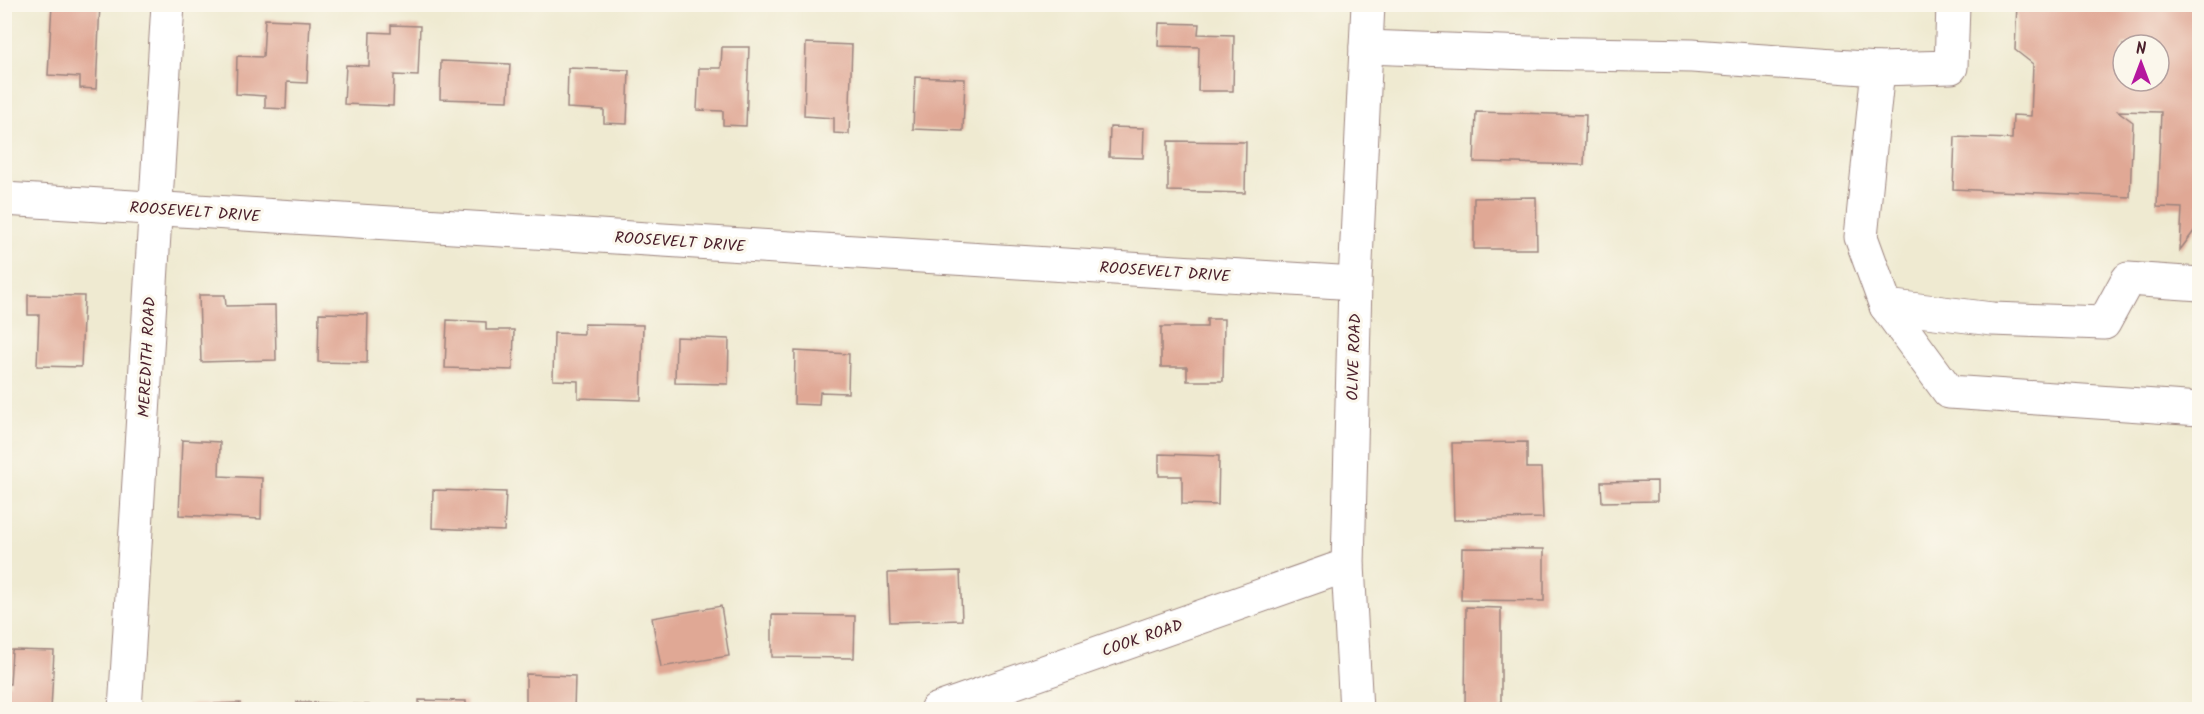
<svg xmlns="http://www.w3.org/2000/svg" width="2204" height="714" font-family="Kalam,sans-serif">
	<rect width="100%" height="100%" fill="#fbf7ec"/>
	<filter id="ink" filterUnits="userSpaceOnUse"><feTurbulence type="fractalNoise" baseFrequency=".0167" numOctaves="2"/><feDisplacementMap in="SourceGraphic" scale="12" xChannelSelector="R" yChannelSelector="G"/><feConvolveMatrix kernelMatrix="1 2 1 2 8 2 1 2 1" color-interpolation-filters="sRGB"/></filter>
	<filter id="wash" filterUnits="userSpaceOnUse"><feTurbulence type="fractalNoise" baseFrequency=".008" numOctaves="4" result="noise"/><feDisplacementMap in="SourceGraphic" scale="24" xChannelSelector="R" yChannelSelector="G"/><feGaussianBlur stdDeviation="1.35" result="paint"/><feColorMatrix in="noise" values="0 0 0 0 0 0 0 0 0 0 0 0 0 0 0 0 0 1.4 0 .05"/><feComposite in="paint" operator="in"/></filter>
	<g filter="url(#wash)">
		<rect width="100%" height="100%" fill="#efead1"/>
		<g id="blocks">
			<g fill="#e0a895" fill-rule="evenodd">
				<polygon points="52,4 100,4 96,89 80,88 80,77 48,75"/>
				<path d="M2017 4H2200V223L2180 250 2182 208 2157 207 2161 112 2118 111 2133 122 2130 197 1953 189 1955 137 2012 139 2013 115 2031 116 2033 64 2015 50ZM2123 45H2159V81H2123Z"/>
				<polygon points="265,19 310,21 307,83 287,82 286,109 265,108 265,96 236,94 237,56 263,57"/>
				<polygon points="1159,23 1199,24 1198,34 1234,35 1233,91 1198,91 1199,47 1158,46"/>
				<polygon points="391,25 420,26 418,76 394,75 393,106 344,104 346,65 369,66 370,32 391,33"/>
				<polygon points="806,43 852,45 849,134 834,133 834,118 804,116"/>
				<polygon points="722,47 749,47 746,126 723,125 723,111 697,110 699,68 721,68"/>
				<polygon points="441,61 510,64 508,101 440,99"/>
				<polygon points="568,68 629,70 627,124 604,123 604,110 567,108"/>
				<polygon points="915,77 965,79 963,131 913,129"/>
				<polygon points="1476,112 1586,115 1584,165 1474,162"/>
				<polygon points="1110,127 1144,128 1143,158 1109,157"/>
				<polygon points="1168,141 1246,142 1245,193 1168,191"/>
				<polygon points="1536,197 1537,249 1474,249 1474,198"/>
				<polygon points="28,295 84,296 81,367 37,366 39,315 28,315"/>
				<polygon points="199,295 225,295 226,306 275,305 276,360 201,362"/>
				<polygon points="319,313 368,314 367,363 318,362"/>
				<polygon points="1207,319 1224,319 1223,381 1187,381 1187,367 1161,367 1161,327 1207,327"/>
				<polygon points="447,320 486,322 486,330 514,330 513,370 445,368"/>
				<polygon points="584,324 643,325 641,400 578,398 578,381 553,380 554,333 584,334"/>
				<polygon points="676,337 729,339 728,384 675,383"/>
				<polygon points="795,351 849,354 848,393 820,392 819,405 794,404"/>
				<polygon points="182,440 220,442 219,476 262,478 261,519 179,515"/>
				<polygon points="1527,442 1527,468 1541,468 1543,518 1454,520 1452,443"/>
				<polygon points="1159,454 1219,456 1218,505 1182,504 1182,476 1159,476"/>
				<polygon points="1657,481 1657,501 1602,502 1601,482"/>
				<polygon points="433,490 506,492 504,531 432,528"/>
				<polygon points="1462,548 1544,549 1544,601 1461,600"/>
				<polygon points="960,571 962,620 890,622 888,573"/>
				<polygon points="721,606 729,656 661,667 652,618"/>
				<polygon points="1466,607 1501,608 1501,710 1465,710"/>
				<polygon points="772,615 855,616 854,658 772,657"/>
				<polygon points="12,650 54,651 51,710 4,710 4,684 10,684"/>
				<polygon points="526,674 575,676 574,710 526,710"/>
				<polygon points="419,700 466,701 466,710 419,710"/>
				<polygon points="297,702 369,705 369,710 296,710"/>
				<polygon points="240,703 240,710 188,710 188,705"/>
			</g>
		</g>
	</g>
	<g filter="url(#ink)">
		<use href="#blocks" fill-opacity="0" stroke="#9c847e" stroke-width="1.5"/>
		<g fill="none" stroke-linecap="round" stroke-linejoin="round">
			<defs>
				<g id="minor">
					<polyline points="1366,47 1529,53 1692,56 1878,69 1861,237 1886,306 1949,392 2200,409"/>
					<polyline points="1878,69 1951,67 1953,4"/>
					<polyline points="4,199 1355,283"/>
					<polyline points="1886,306 1992,319 2104,323 2128,279 2200,284"/>
					<polyline points="125,710 168,4"/>
					<polyline points="936,710 1348,565"/>
					<polyline points="1356,710 1348,565 1355,283 1368,4"/>
				</g>
			</defs>
			<use href="#minor" stroke="#9c847e" stroke-width="35"/>
			<use href="#minor" stroke="#fff" stroke-width="33"/>
		</g>
	</g>
	<g text-anchor="middle" stroke-width="6" stroke-linejoin="round" paint-order="stroke">
		<g font-size="16" fill="#4a1f2b" stroke="#fbf7ec">
			<text transform="translate(195 211) rotate(4)" y="6">ROOSEVELT DRIVE</text>
			<text transform="translate(680 241) rotate(4)" y="6">ROOSEVELT DRIVE</text>
			<text transform="translate(1165 271) rotate(4)" y="6">ROOSEVELT DRIVE</text>
			<text transform="translate(146 357) rotate(-87)" y="6">MEREDITH ROAD</text>
			<text transform="translate(1353 357) rotate(-88)" y="6">OLIVE ROAD</text>
			<text transform="translate(1142 637) rotate(-19)" y="6">COOK ROAD</text>
		</g>
	</g>
	<rect width="2204" height="714" fill="none" stroke="#fbf7ec" stroke-width="24"/>
	<g transform="translate(2141 63)"><circle r="28" fill="#fbf7ec" stroke="#b4a19f" stroke-width="1.5"/>
	<path d="M0-4.5L10 22L0 15L-10 22Z" fill="#b5179e"/>
	<text y="-9" font-size="16" font-weight="bold" text-anchor="middle" fill="#4a1f2b">N</text>
	</g>
</svg>
